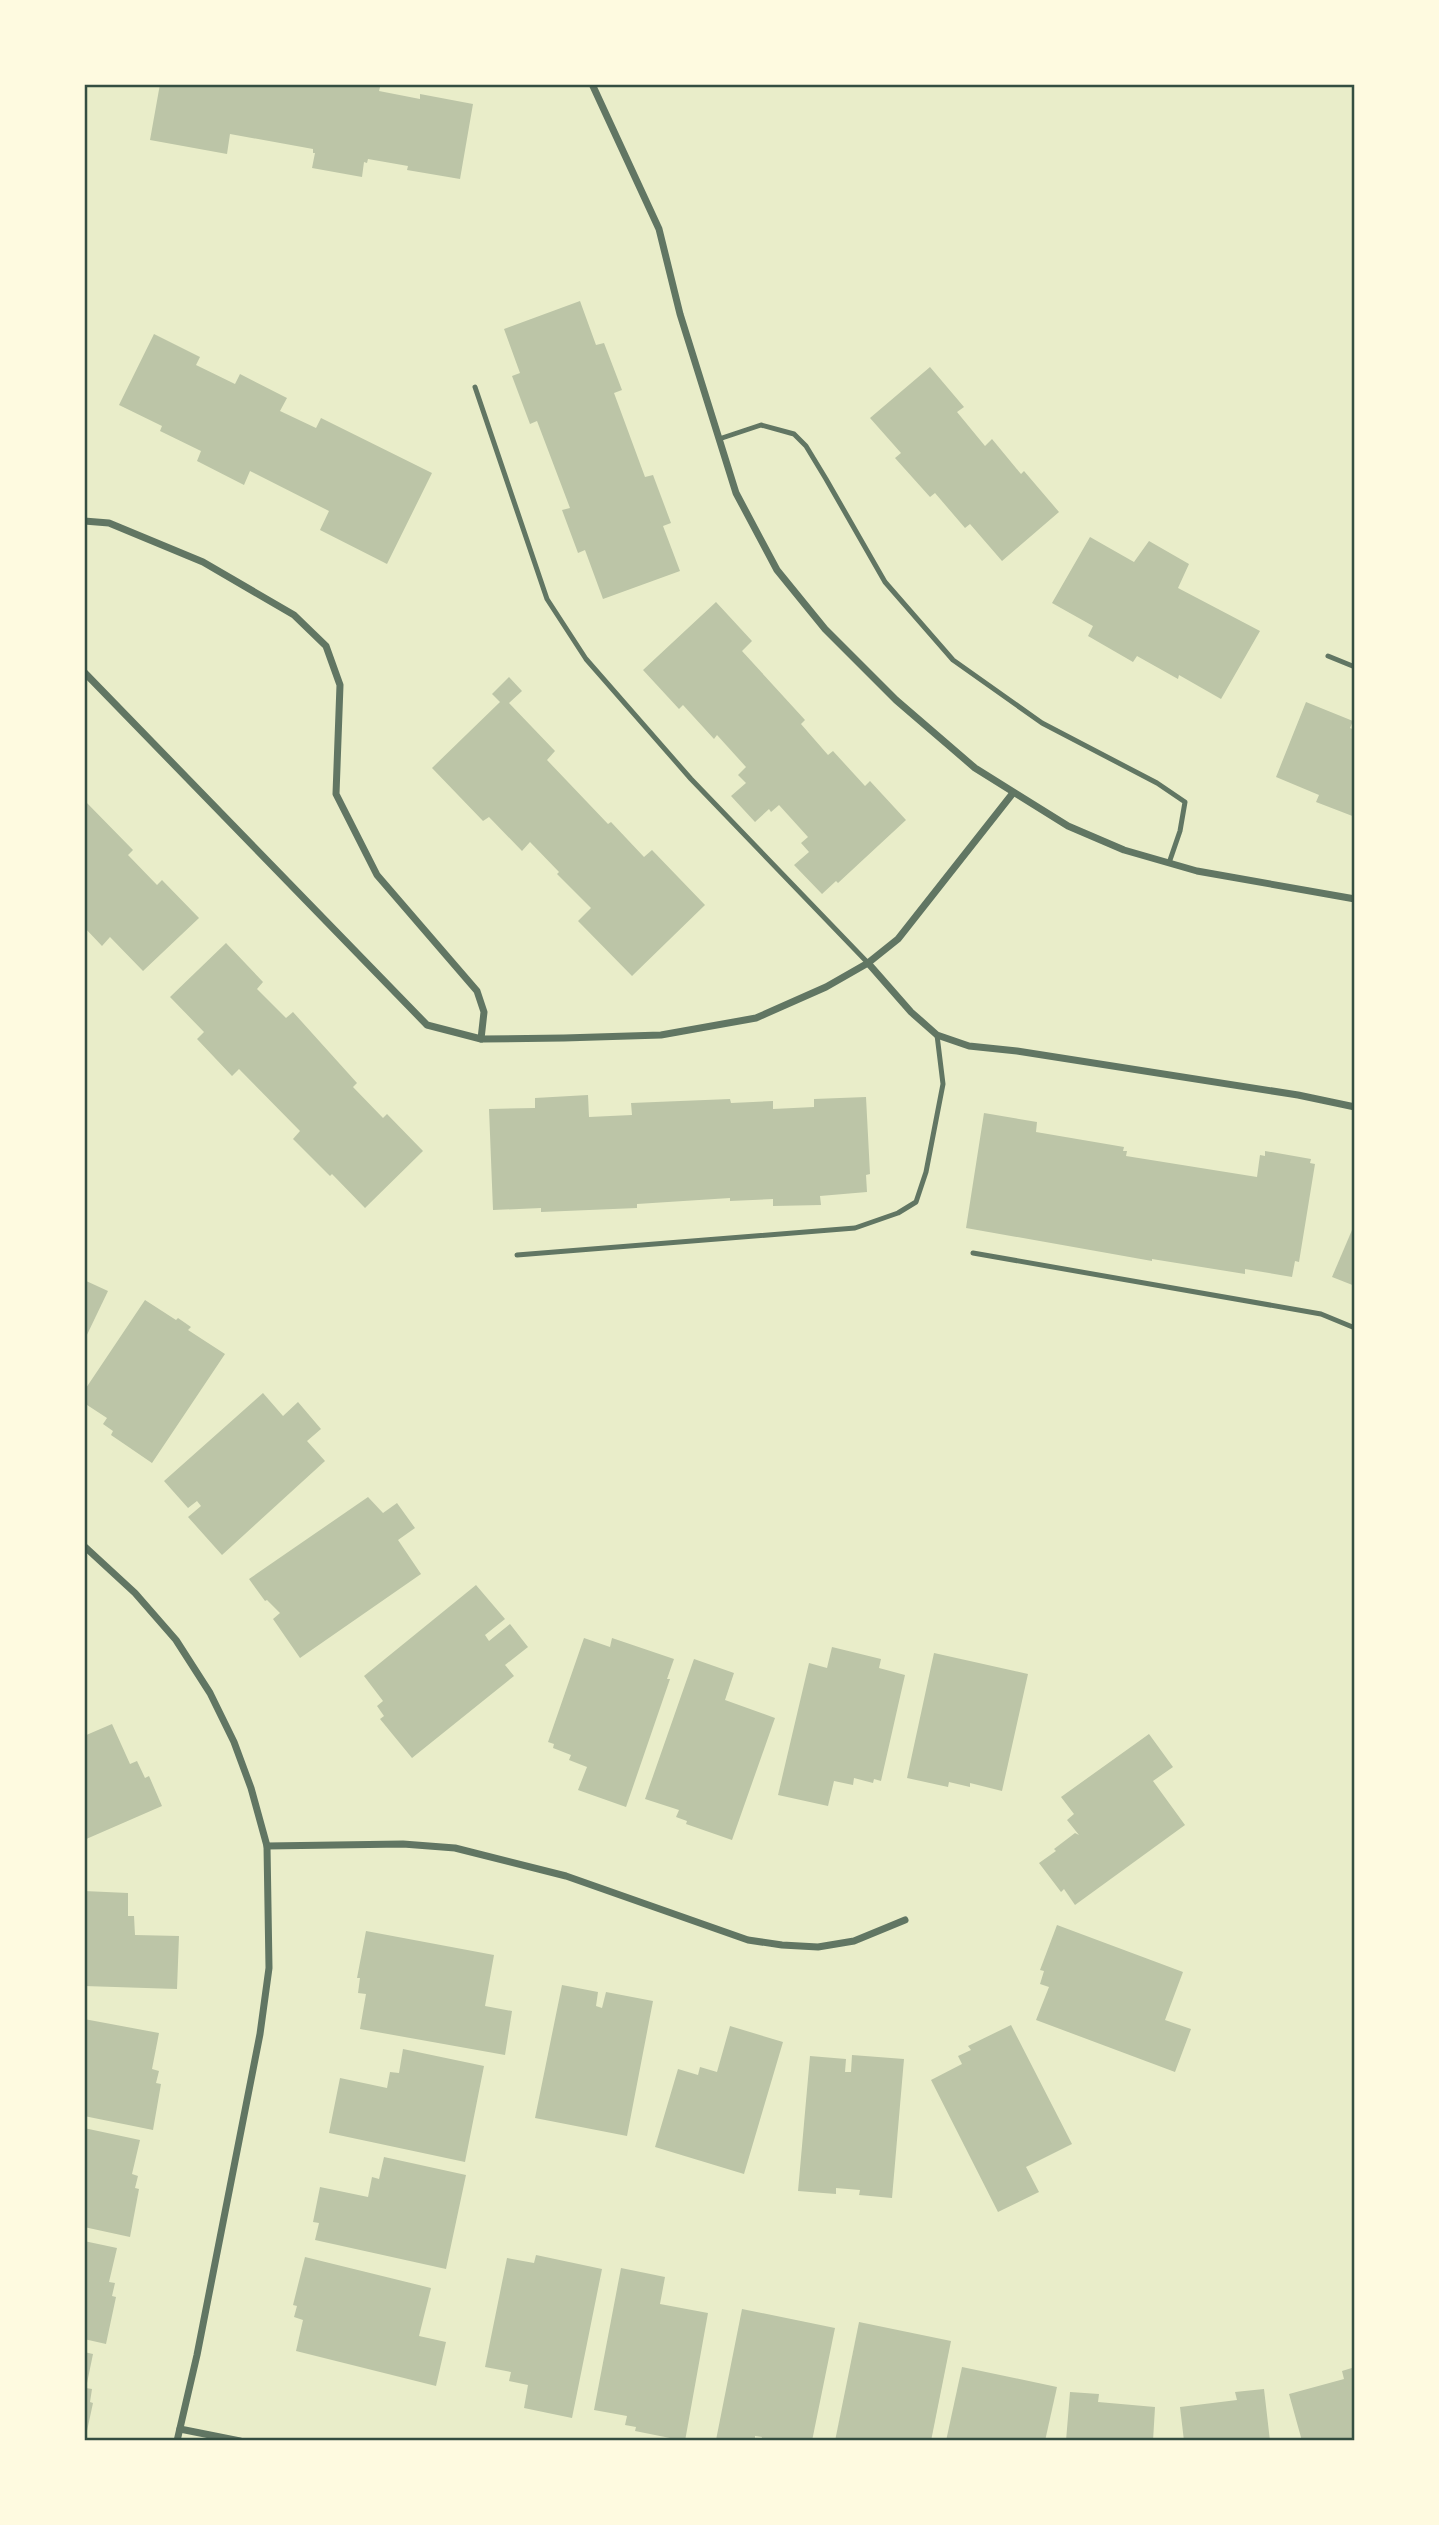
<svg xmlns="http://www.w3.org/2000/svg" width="1439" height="2525" font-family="'Varela Round',sans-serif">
	<rect width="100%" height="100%" fill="#e9edc9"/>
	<g fill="#bcc5a7">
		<polygon points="160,84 363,84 380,87 379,91 420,99 420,94 473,104 460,179 407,170 408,166 368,159 367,163 364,162 362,177 312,168 315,153 313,153 313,149 230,134 227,154 150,140"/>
		<polygon points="580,301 596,345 604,343 622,390 614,393 645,477 653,475 671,523 663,526 680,571 603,599 585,550 578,553 562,510 570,508 537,421 530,424 512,376 520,373 504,329"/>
		<polygon points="154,334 200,357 196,365 235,384 240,374 287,398 280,411 316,428 321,418 432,473 387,564 320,530 329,511 250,471 244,485 197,461 201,451 160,431 162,426 119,405"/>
		<polygon points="930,367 964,407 957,412 985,446 992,439 1021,474 1024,471 1059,512 1002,561 970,524 965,528 935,493 930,497 895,458 901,453 870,418"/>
		<polygon points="1090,537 1134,562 1149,541 1189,564 1178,588 1260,631 1221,699 1179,675 1178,679 1137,656 1133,662 1088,636 1093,626 1052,603"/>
		<polygon points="716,602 752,641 742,651 805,720 801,724 828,755 833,751 865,786 870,781 906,820 838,883 836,881 822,894 794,865 809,852 801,843 808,837 779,805 771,812 769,809 755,822 731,796 746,783 738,775 746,767 717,735 714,739 683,705 679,709 643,670"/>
		<polygon points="509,677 522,691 509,703 555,751 547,760 608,824 611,822 644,857 652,850 705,905 632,976 578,921 591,908 557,874 559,872 530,842 522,851 489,817 483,821 432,768 500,702 492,694"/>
		<polygon points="1306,702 1353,721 1350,728 1355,730 1355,817 1316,802 1319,795 1276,777"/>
		<polygon points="84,800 133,850 128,855 157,885 162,880 199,918 143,971 110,937 102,946 84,927"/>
		<polygon points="226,943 263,982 257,989 286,1018 293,1012 357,1083 353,1087 383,1118 387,1114 423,1151 365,1208 332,1174 330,1176 293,1139 300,1131 239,1069 232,1076 197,1039 204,1032 170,997"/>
		<polygon points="588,1095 589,1117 632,1115 631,1103 730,1099 731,1103 773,1101 773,1109 814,1107 814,1099 866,1097 870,1174 866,1175 867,1192 820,1196 821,1205 773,1206 773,1199 730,1201 730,1198 637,1204 637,1208 541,1212 541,1208 493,1210 489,1109 535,1108 535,1098"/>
		<polygon points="984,1113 1037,1122 1036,1132 1124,1147 1123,1151 1127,1151 1126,1156 1257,1177 1260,1155 1265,1156 1265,1151 1311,1159 1310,1163 1315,1164 1299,1262 1295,1261 1292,1277 1245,1269 1245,1274 1152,1259 1152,1261 966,1228"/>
		<polygon points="1355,1223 1355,1286 1332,1277"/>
		<polygon points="84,1280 108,1291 84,1341"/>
		<polygon points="145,1300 176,1320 178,1318 191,1327 188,1330 225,1354 152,1463 111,1435 113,1431 103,1424 107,1418 84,1403 84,1391"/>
		<polygon points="263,1393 283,1416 298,1402 321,1429 307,1441 325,1461 222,1555 188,1517 201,1506 197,1501 188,1508 164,1481"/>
		<polygon points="368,1497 383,1513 397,1503 415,1528 398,1540 421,1574 300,1658 273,1619 280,1613 267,1600 265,1601 249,1579"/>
		<polygon points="476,1585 505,1619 485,1635 489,1641 510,1624 528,1647 505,1665 514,1676 412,1758 380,1719 384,1716 377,1706 383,1701 364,1676"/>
		<polygon points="584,1638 610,1647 612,1638 674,1659 667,1679 670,1679 626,1807 578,1790 587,1767 569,1760 571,1755 553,1748 554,1744 548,1742"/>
		<polygon points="832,1647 881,1659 879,1668 905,1675 881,1781 874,1779 873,1783 854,1778 853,1785 834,1781 828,1806 778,1795 809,1663 827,1668"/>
		<polygon points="934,1653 1028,1674 1002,1791 970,1783 970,1787 949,1782 948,1787 907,1778"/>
		<polygon points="694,1659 734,1673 725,1700 775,1718 732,1840 686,1824 687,1821 676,1817 679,1810 645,1799"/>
		<polygon points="112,1724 130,1764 137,1761 145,1778 149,1776 162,1806 84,1840 84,1736"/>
		<polygon points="1149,1734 1173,1767 1153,1781 1185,1825 1075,1905 1064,1889 1061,1892 1039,1863 1056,1851 1054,1849 1075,1833 1079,1835 1067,1820 1074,1814 1061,1797"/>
		<polygon points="84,1891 128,1893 128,1916 134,1916 135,1935 179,1936 177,1989 84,1986"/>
		<polygon points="1057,1925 1183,1972 1165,2020 1191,2029 1175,2072 1036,2020 1049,1987 1040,1984 1044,1971 1040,1970"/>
		<polygon points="366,1931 494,1955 485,2006 512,2011 505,2055 360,2029 366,1994 358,1993 360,1978 357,1978"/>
		<polygon points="562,1985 598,1992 596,2006 602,2008 606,1992 653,2001 627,2136 535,2118"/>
		<polygon points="84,2019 159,2033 152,2069 159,2071 156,2083 161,2084 153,2130 84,2116"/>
		<polygon points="1011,2025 1072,2144 1026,2167 1039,2192 998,2212 931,2080 962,2064 958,2056 971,2050 968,2046"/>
		<polygon points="730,2026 783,2042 744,2174 655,2147 678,2069 698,2075 700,2067 717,2072"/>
		<polygon points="403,2049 484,2066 465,2162 329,2133 340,2078 387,2088 390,2072 399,2073"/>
		<polygon points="852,2055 904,2059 892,2198 859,2195 860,2190 836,2188 836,2194 798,2191 810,2056 846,2059 845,2072 851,2072"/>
		<polygon points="84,2128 140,2140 132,2174 138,2176 135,2188 139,2189 130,2237 84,2227"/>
		<polygon points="384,2157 466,2175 446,2269 315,2240 319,2223 313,2222 320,2187 368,2197 372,2177 379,2179"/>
		<polygon points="84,2241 117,2248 109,2282 115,2283 112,2296 116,2297 106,2344 84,2339"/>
		<polygon points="536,2255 602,2269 572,2418 524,2408 528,2385 509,2381 511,2372 485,2367 507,2258 534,2263"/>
		<polygon points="305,2257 431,2288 419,2336 446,2342 436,2386 296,2351 303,2320 294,2317 297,2306 293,2305"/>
		<polygon points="621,2268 665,2277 660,2304 708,2313 685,2441 635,2431 636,2427 625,2425 627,2416 594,2410"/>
		<polygon points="742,2309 835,2328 812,2441 761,2441 762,2437 755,2436 755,2441 716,2440"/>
		<polygon points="859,2322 951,2341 931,2441 835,2441"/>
		<polygon points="84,2352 93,2354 86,2388 92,2389 90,2402 93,2403 85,2440"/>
		<polygon points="962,2367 1057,2387 1045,2441 946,2441"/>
		<polygon points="1355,2367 1355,2441 1302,2441 1289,2394 1344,2379 1342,2371"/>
		<polygon points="1264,2389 1270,2441 1184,2441 1180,2407 1237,2400 1235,2392"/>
		<polygon points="1070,2392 1099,2394 1098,2402 1155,2407 1153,2441 1066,2441"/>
	</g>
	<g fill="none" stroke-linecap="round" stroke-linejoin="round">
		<g stroke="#617663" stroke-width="5">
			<polyline points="475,387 547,599 586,659 691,779 868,963"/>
			<polyline points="719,439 761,425 794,434 806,446 826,479 885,582 953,660 1042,723 1157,783 1185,802 1180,831 1169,863"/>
			<polyline points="1328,656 1355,667"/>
			<polyline points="973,1253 1321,1314 1355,1328"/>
			<polyline points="517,1255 855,1228 898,1213 916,1202 926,1172 943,1084 937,1035"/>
		</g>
		<g stroke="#617663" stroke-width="7">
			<polyline points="592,84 659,229 680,314 736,493 777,570 825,629 896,700 975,768 1068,826 1124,850 1197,871 1355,899"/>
			<polyline points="84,521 109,523 203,562 294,615 326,646 340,685 336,794 377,875 477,991 484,1012 481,1039"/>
			<polyline points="84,672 427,1025 481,1039 564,1038 661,1035 756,1018 826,987 868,963 898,939 1013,793"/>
			<polyline points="868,963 911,1012 937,1035 969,1046 1017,1051 1298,1095 1355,1107"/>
			<polyline points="84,1546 135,1593 176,1640 210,1693 234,1742 251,1788 267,1846 269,1968 260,2034 197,2355 177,2441"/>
			<polyline points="267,1846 403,1844 455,1848 566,1876 748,1940 782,1945 818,1947 854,1941 905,1920"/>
			<polyline points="180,2429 240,2441"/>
		</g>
	</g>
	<rect width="1439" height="2525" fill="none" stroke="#fefae0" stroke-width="172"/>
	<rect x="86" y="86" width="1267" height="2353" fill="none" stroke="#344e41" stroke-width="2.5"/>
</svg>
